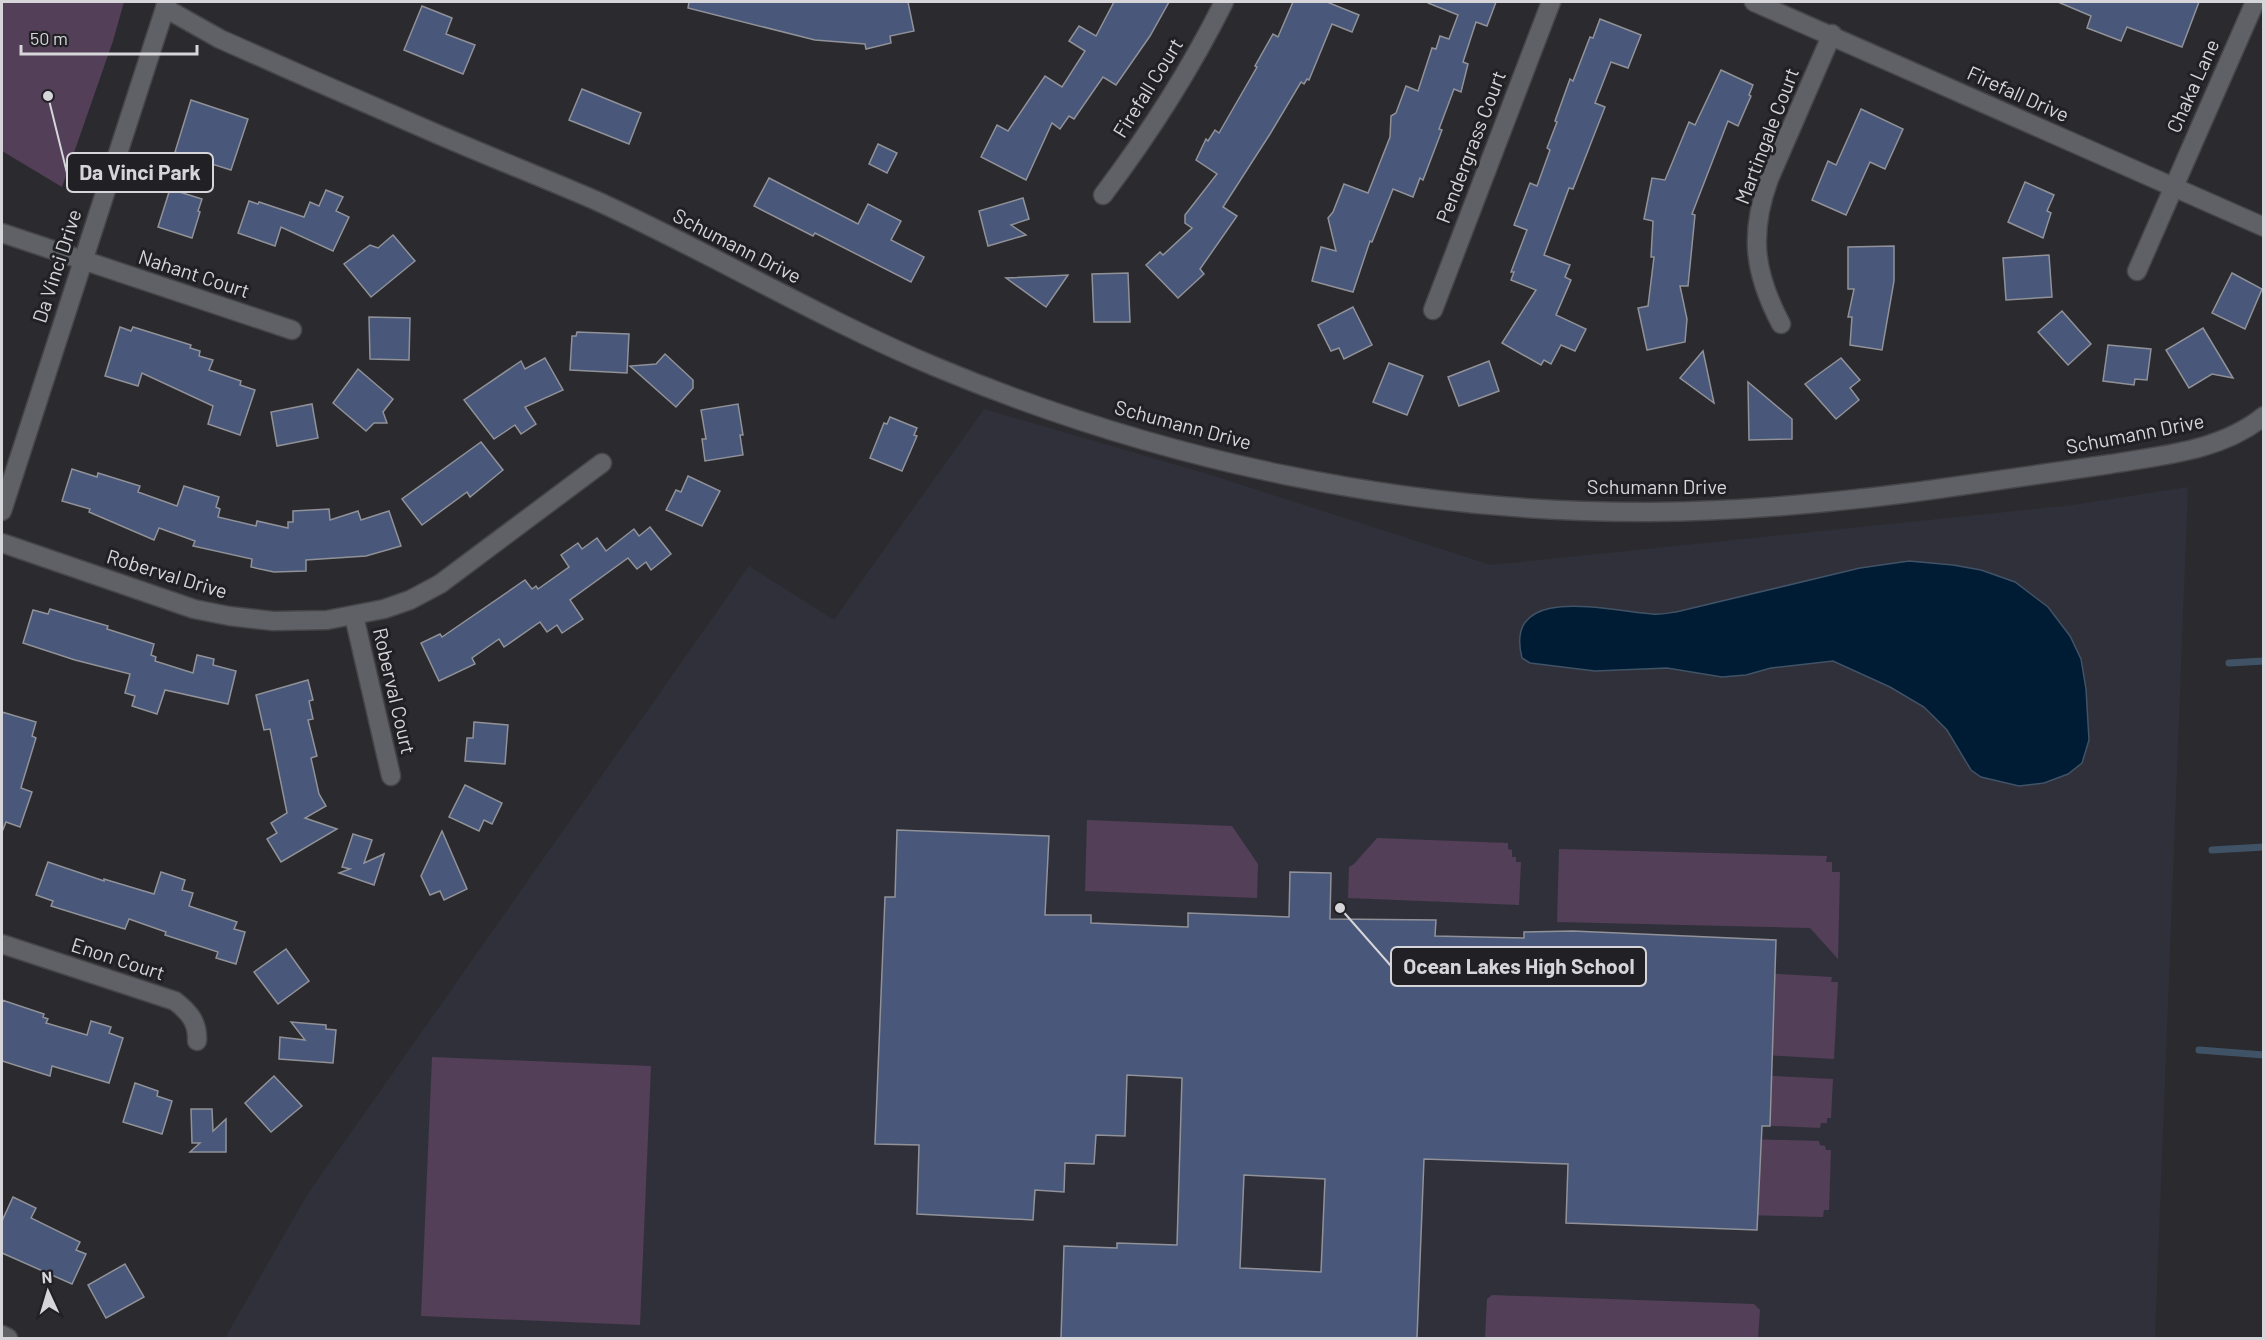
<svg xmlns="http://www.w3.org/2000/svg" width="2265" height="1340" font-family="Barlow,sans-serif">
	<rect width="100%" height="100%" fill="#2a2a2f"/>
	<polygon fill="#30303b" points="984,409 1214,476 1491,565 2073,505 2188,487 2155,1338 225,1338 307,1195 749,566 834,620"/>
	<g fill="#533f57">
		<polygon points="2,2 124,2 113,41 62,187 2,151"/>
		<polygon points="1087,820 1232,826 1258,864 1257,898 1085,891"/>
		<polygon points="1377,838 1508,843 1508,849 1512,850 1512,857 1516,857 1516,862 1521,862 1519,905 1348,898 1349,867 1354,864"/>
		<polygon points="1559,849 1827,856 1826,862 1832,862 1832,872 1840,872 1838,959 1810,928 1557,922"/>
		<polygon points="1762,973 1832,977 1831,982 1838,982 1834,1059 1764,1055"/>
		<polygon points="432,1057 651,1066 640,1325 421,1316"/>
		<polygon points="1756,1075 1833,1079 1831,1118 1827,1118 1827,1123 1821,1123 1820,1128 1754,1125"/>
		<polygon points="1748,1139 1819,1141 1820,1145 1825,1146 1826,1150 1831,1150 1829,1210 1824,1210 1823,1217 1746,1215"/>
		<polygon points="1492,1295 1754,1304 1760,1310 1758,1338 1485,1338 1487,1299"/>
	</g>
	<path fill="#001b34" stroke="#405366" stroke-width="1.5" d="M1909 561 1953 565 1981 570 2015 582 2048 607 2070 636 2081 659 2086 689 2089 740 2082 763 2068 774 2044 783 2019 786 1981 777 1971 770 1947 730 1924 707 1890 687 1833 661 1771 668 1746 675 1722 677 1667 668 1595 671 1530 663 1522 658C1502 581 1614 612 1652 614 1660 615 1668 613 1676 612L1860 568Z"/>
	<g fill="none" stroke-linecap="round" stroke-linejoin="round">
		<g stroke="#405366" stroke-width="7">
			<polyline points="2229,663 2264,661"/>
			<polyline points="2212,850 2264,847"/>
			<polyline points="2199,1050 2264,1055"/>
		</g>
	</g>
	<g fill="#49577a" stroke="#909298" stroke-width="1.5" fill-rule="evenodd">
		<polygon points="689,2 908,2 914,31 890,36 891,43 866,49 865,44 815,40 688,8"/>
		<polygon points="1114,2 1169,2 1150,36 1116,85 1103,77 1074,119 1069,116 1060,129 1052,123 1026,180 981,157 997,125 1008,131 1045,76 1062,87 1085,51 1069,41 1079,26 1096,36"/>
		<polygon points="1293,2 1327,2 1359,15 1352,32 1332,24 1309,80 1307,79 1304,84 1301,82 1270,134 1223,207 1237,216 1200,269 1204,274 1178,298 1146,265 1160,252 1163,255 1192,228 1185,223 1185,215 1217,174 1196,160 1206,139 1208,141 1215,130 1219,133 1257,67 1255,66 1273,34 1278,37"/>
		<polygon points="1428,2 1496,2 1487,26 1476,22 1463,62 1468,64 1461,92 1454,89 1439,129 1442,130 1423,180 1420,178 1413,197 1393,189 1372,242 1370,241 1353,292 1312,281 1321,247 1336,251 1328,218 1333,212 1344,184 1368,193 1390,137 1391,116 1396,113 1406,86 1418,91 1432,48 1436,49 1440,36 1449,39 1458,15 1428,3"/>
		<polygon points="2058,2 2199,2 2182,47 2127,27 2121,41 2095,31 2087,28 2091,16"/>
		<polygon points="422,6 452,18 446,34 475,45 463,74 404,50"/>
		<polygon points="1600,19 1641,35 1628,68 1611,62 1595,103 1605,107 1573,189 1569,188 1544,255 1570,265 1565,277 1571,280 1556,315 1586,329 1575,351 1561,345 1551,364 1544,360 1541,365 1502,343 1536,290 1511,280 1514,272 1511,272 1527,230 1514,225 1530,183 1537,186 1550,150 1547,148 1557,122 1555,121 1570,79 1573,81 1590,37 1593,38"/>
		<polygon points="1721,70 1753,85 1749,95 1751,96 1738,126 1728,121 1692,214 1695,215 1688,286 1680,286 1687,319 1685,342 1647,350 1638,308 1648,306 1654,257 1651,257 1653,221 1644,219 1652,178 1665,180 1689,122 1695,125"/>
		<polygon points="582,89 641,113 629,144 569,120"/>
		<polygon points="191,100 248,119 231,170 212,164 203,170 197,159 175,152"/>
		<polygon points="1861,109 1903,129 1885,169 1870,162 1846,215 1812,200 1828,161 1836,165"/>
		<polygon points="878,144 897,153 887,173 869,164"/>
		<polygon points="769,178 858,224 868,204 901,221 891,240 924,257 911,282 815,233 813,236 754,206"/>
		<polygon points="2025,182 2054,195 2047,211 2051,213 2043,238 2008,222"/>
		<polygon points="170,189 202,199 198,211 200,212 192,238 158,227"/>
		<polygon points="326,190 343,197 336,211 349,217 333,251 281,227 275,246 238,233 249,201 258,204 259,202 304,217 310,202 319,206"/>
		<polygon points="1023,198 1029,219 1011,225 1026,235 988,246 979,211"/>
		<polygon points="393,235 415,261 371,297 344,264 370,245 378,248"/>
		<polygon points="1894,246 1894,281 1882,350 1850,345 1852,317 1848,317 1854,289 1848,289 1848,247"/>
		<polygon points="2049,255 2052,297 2006,300 2003,258"/>
		<polygon points="1128,273 1130,322 1094,322 1092,274"/>
		<polygon points="2232,273 2262,289 2245,329 2212,313"/>
		<polygon points="1068,275 1046,307 1006,278"/>
		<polygon points="1353,307 1372,345 1344,359 1339,348 1331,351 1318,325"/>
		<polygon points="2062,311 2091,344 2068,365 2038,332"/>
		<polygon points="369,317 410,318 409,360 370,359"/>
		<polygon points="120,327 131,331 133,327 191,345 190,348 200,351 199,356 213,360 209,370 241,381 240,385 255,390 240,435 208,424 213,406 142,373 138,386 105,376"/>
		<polygon points="2203,328 2233,378 2212,374 2189,388 2166,350"/>
		<polygon points="577,332 629,334 627,373 570,370 572,336 576,336"/>
		<polygon points="2108,345 2151,349 2147,380 2135,379 2134,385 2103,381"/>
		<polygon points="1703,351 1714,403 1680,378"/>
		<polygon points="665,354 693,380 693,388 676,407 630,366 656,364"/>
		<polygon points="545,358 563,390 525,407 536,424 521,434 515,425 494,439 464,400 521,361 525,369"/>
		<polygon points="1841,358 1860,380 1850,388 1859,400 1836,419 1805,384"/>
		<polygon points="1489,361 1499,391 1459,406 1448,377"/>
		<polygon points="1389,363 1423,376 1407,415 1373,402"/>
		<polygon points="358,369 393,399 383,412 387,423 374,423 366,431 333,403"/>
		<polygon points="1748,382 1792,419 1792,439 1749,440"/>
		<polygon points="312,404 318,438 277,446 271,412"/>
		<polygon points="738,404 743,435 740,435 743,455 705,461 702,439 706,439 701,410"/>
		<polygon points="890,417 917,428 914,435 917,436 902,471 870,458 884,423 887,424"/>
		<polygon points="481,442 503,470 470,497 467,492 422,525 402,499"/>
		<polygon points="72,469 97,477 98,473 140,486 138,492 177,506 184,486 219,497 216,507 220,509 218,517 256,526 257,521 288,528 288,522 293,522 293,511 329,509 330,520 358,511 361,520 389,511 401,546 366,556 306,560 306,571 274,572 251,567 252,559 193,546 195,541 159,528 154,540 89,512 90,509 62,501"/>
		<polygon points="688,476 720,491 702,526 666,510 676,490 681,492"/>
		<polygon points="650,527 671,554 651,570 646,562 637,569 628,558 570,600 583,619 562,633 557,625 547,632 540,622 504,647 499,639 472,658 475,664 439,681 421,643 440,634 442,637 525,580 532,589 536,586 538,589 569,567 561,555 578,543 582,549 597,538 606,551 634,529 639,536"/>
		<polygon points="50,609 108,626 107,629 154,644 151,655 156,657 155,661 193,673 197,655 214,659 213,665 236,671 228,704 165,690 157,714 132,706 135,696 125,693 130,674 75,660 23,643 33,610 48,614"/>
		<polygon points="308,680 313,700 309,701 313,719 308,720 317,756 311,758 319,794 326,806 305,818 337,829 281,862 267,839 277,833 271,823 287,813 270,729 264,730 256,695"/>
		<polygon points="2,712 36,722 32,736 36,738 22,784 21,788 32,792 20,827 6,822 2,832"/>
		<polygon points="474,722 508,725 505,764 465,761 467,738 473,738"/>
		<polygon points="465,785 502,803 492,824 484,820 479,831 449,817"/>
		<path d="M897 830 1049 836 1045 915H1091V923L1188 927V913L1289 917 1290 872 1331 873 1330 919 1436 920 1435 936 1524 938V932L1573 931 1776 940 1770 1126H1762L1757 1230 1566 1223 1568 1164 1424 1159 1417 1338H1061L1064 1246 1117 1248V1243L1177 1245 1182 1078 1127 1075 1125 1136 1096 1135 1094 1164 1065 1163 1064 1192 1035 1190 1033 1220 917 1214 919 1145 875 1144 885 897H895ZM1244 1175 1325 1179 1321 1272 1240 1268Z"/>
		<polygon points="442,831 467,889 444,900 440,891 430,895 421,876"/>
		<polygon points="353,834 372,840 364,863 384,854 374,885 339,873 350,869 342,867"/>
		<polygon points="48,862 104,881 104,879 154,894 161,872 185,880 182,890 193,893 189,906 237,922 234,929 245,932 236,964 216,958 218,952 165,935 166,932 129,919 125,929 51,906 53,901 36,895"/>
		<polygon points="286,949 309,981 278,1004 254,972"/>
		<polygon points="2,1000 44,1014 43,1017 48,1019 46,1023 87,1035 91,1021 111,1027 109,1033 123,1038 109,1083 52,1066 50,1076 2,1061"/>
		<polygon points="291,1022 326,1025 326,1029 336,1030 333,1063 279,1059 280,1037 305,1040"/>
		<polygon points="274,1076 302,1106 271,1132 245,1103"/>
		<polygon points="135,1083 158,1091 157,1096 172,1101 162,1134 123,1122"/>
		<polygon points="191,1109 212,1109 213,1131 226,1119 226,1152 190,1152 200,1143 192,1143"/>
		<polygon points="13,1197 36,1208 31,1218 80,1242 76,1250 86,1254 72,1284 2,1253 2,1221"/>
		<polygon points="125,1264 144,1297 106,1318 88,1285"/>
	</g>
	<g fill="none" stroke-linecap="round" stroke-linejoin="round">
		<defs>
			<g id="street">
				<polyline points="1754,2 2264,227"/>
				<path d="M165 8 220 39C292 71 365 103 437 134 490 157 544 178 597 201 711 253 819 318 936 367 1161 461 1405 513 1650 512 1758 511 1866 500 1972 484 2018 477 2065 471 2111 464 2163 455 2221 451 2264 416"/>
				<path d="M1103 195C1149 134 1190 70 1224 2"/>
				<polyline points="2,233 292,330"/>
				<polyline points="2137,271 2255,2"/>
				<polyline points="1433,310 1551,2"/>
				<path d="M1781 324C1754 273 1749 234 1769 179L1832 34"/>
				<polyline points="2,511 167,2"/>
				<polyline points="2,543 194,609 229,616 273,621 327,620 384,609 410,600 440,584 602,463"/>
				<polyline points="354,616 391,776"/>
				<path d="M2 944 175 1001C189 1012 198 1022 197 1041"/>
				<polyline points="2,1335 8,1338"/>
			</g>
		</defs>
		<use href="#street" stroke="#46464a" stroke-width="21"/>
		<use href="#street" stroke="#606166" stroke-width="18"/>
	</g>
	<g text-anchor="middle" stroke-width="6" stroke-linejoin="round" paint-order="stroke">
		<g font-size="20" fill="#d6d6da" stroke="#212125">
			<text transform="translate(2193 86) rotate(-66)" y="7">Chaka Lane</text>
			<text transform="translate(1148 88) rotate(-58)" y="7">Firefall Court</text>
			<text transform="translate(2018 94) rotate(24)" y="7">Firefall Drive</text>
			<text transform="translate(1767 136) rotate(-69)" y="7">Martingale Court</text>
			<text transform="translate(1471 147) rotate(-69)" y="7">Pendergrass Court</text>
			<text transform="translate(737 246) rotate(27)" y="7">Schumann Drive</text>
			<text transform="translate(57 266) rotate(-72)" y="7">Da Vinci Drive</text>
			<text transform="translate(194 274) rotate(18)" y="7">Nahant Court</text>
			<text transform="translate(1183 425) rotate(15)" y="7">Schumann Drive</text>
			<text transform="translate(2135 434) rotate(-11)" y="7">Schumann Drive</text>
			<text x="1657" y="494">Schumann Drive</text>
			<text transform="translate(167 574) rotate(17)" y="7">Roberval Drive</text>
			<text transform="translate(394 691) rotate(77)" y="7">Roberval Court</text>
			<text transform="translate(118 959) rotate(18)" y="7">Enon Court</text>
		</g>
	</g>
	<path fill="none" stroke="#d6d6da" stroke-width="2" d="M48 96L67 173M1340 908L1391 966"/>
	<g fill="#d6d6da" stroke="#212125" stroke-width="2">
		<circle cx="48" cy="96" r="6"/>
		<circle cx="1340" cy="908" r="6"/>
	</g>
	<g fill="#212125" stroke="#d6d6da" stroke-width="2">
		<rect x="67" y="153" width="146" height="39" rx="6"/>
		<rect x="1391" y="947" width="255" height="39" rx="6"/>
	</g>
	<g font-size="21" text-anchor="middle" font-weight="bold" fill="#d6d6da">
		<text x="140" y="180">Da Vinci Park</text>
		<text x="1519" y="974">Ocean Lakes High School</text>
	</g>
	<rect width="2265" height="1340" fill="none" stroke="#d6d6da" stroke-width="6"/>
	<g transform="translate(48 1292) rotate(356)" stroke="#212125" stroke-width="4.5" paint-order="stroke">
	<path d="M0-4.5L10 22L0 15L-10 22Z" fill="#d6d6da"/>
	<text y="-9" font-size="16" font-weight="bold" text-anchor="middle" fill="#d6d6da">N</text>
	</g>
	<path d="M21 45v9h176v-9" fill="none" stroke="#d6d6da" stroke-width="3"/>
	<text x="30" y="45" font-size="18" fill="#d6d6da" stroke="#212125" stroke-width="4.5" paint-order="stroke">50 m</text>
</svg>
